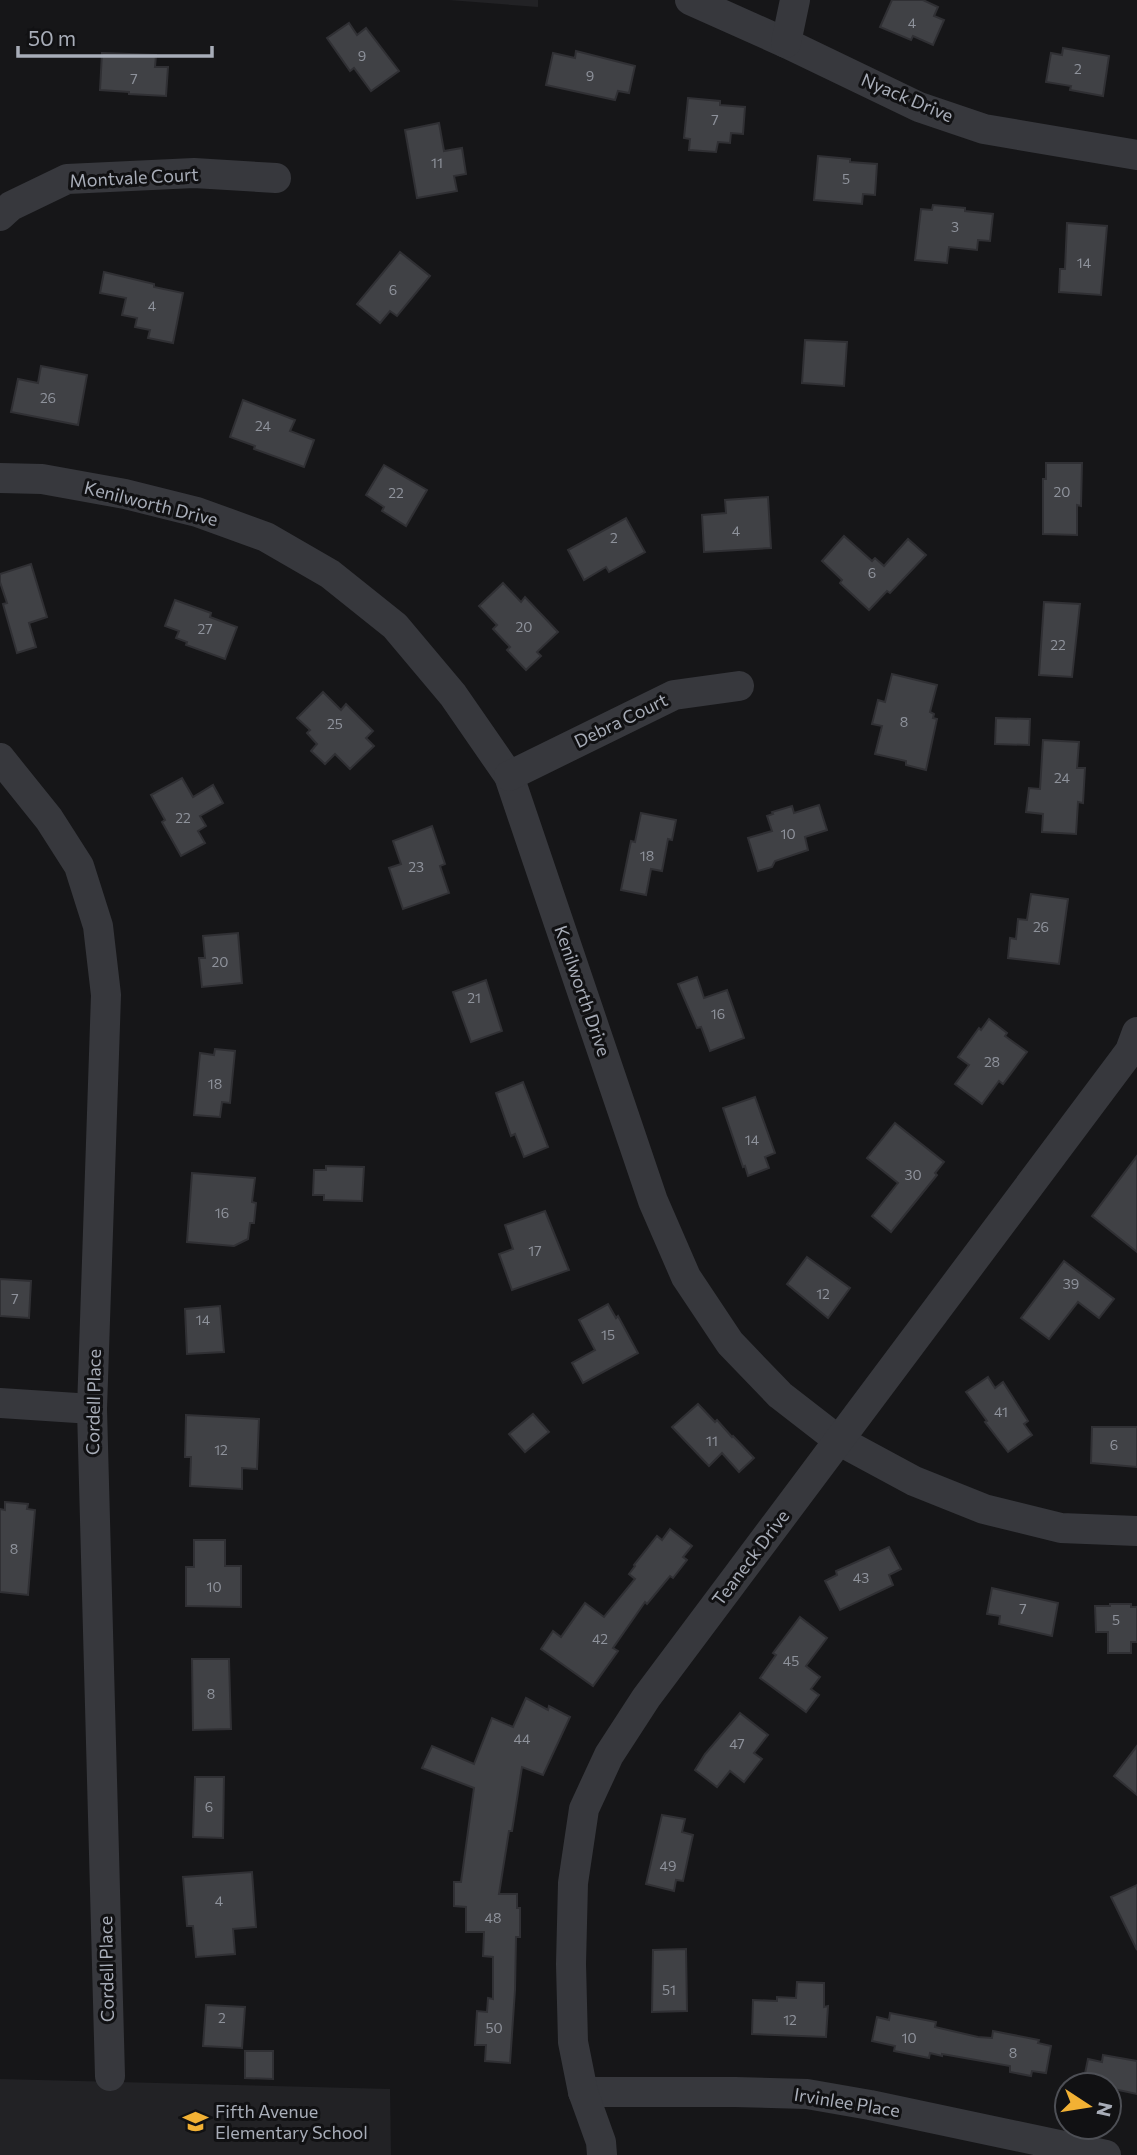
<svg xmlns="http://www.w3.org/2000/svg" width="1137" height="2155" font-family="Commissioner,sans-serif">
	<rect width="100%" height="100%" fill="#161618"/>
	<g fill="#222225">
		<polygon points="449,0 538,0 538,7"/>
		<polygon points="0,2079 390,2089 391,2155 0,2155"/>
	</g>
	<g fill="#404145" stroke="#303034" stroke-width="2">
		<polygon points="892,0 923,0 938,7 934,16 944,20 933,45 913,36 911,40 880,27"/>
		<polygon points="349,23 357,35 366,28 399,71 371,91 354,68 350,71 327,38"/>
		<polygon points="1063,48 1109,56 1103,96 1070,90 1071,86 1046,82 1051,53 1062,55"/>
		<polygon points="576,51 635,66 629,93 618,91 615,100 546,85 553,53 575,58"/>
		<polygon points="102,53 156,55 155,67 168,67 166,96 129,94 129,92 100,90"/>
		<polygon points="688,98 720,101 720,105 745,107 743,134 731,133 730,143 718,142 716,152 689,150 690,139 684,138"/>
		<polygon points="439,123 444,151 462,148 466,174 454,176 457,191 417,198 405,130"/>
		<polygon points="818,156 850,159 850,162 877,164 875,195 863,194 862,204 814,200"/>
		<polygon points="933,205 965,208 965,211 993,214 990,241 978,240 977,250 949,247 947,263 915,260 921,209 932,210"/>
		<polygon points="1067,223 1107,226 1101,295 1059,292 1060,269 1065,269"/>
		<polygon points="400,252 430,276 397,316 390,311 380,323 357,304"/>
		<polygon points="104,272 154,284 154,287 183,293 173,343 148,338 150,330 135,327 137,318 122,315 126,298 100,293"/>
		<polygon points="805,340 847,342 844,386 802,383"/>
		<polygon points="41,366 87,375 78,425 11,412 18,379 38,383"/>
		<polygon points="243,400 295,420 290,431 314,440 304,467 254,449 255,446 230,437"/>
		<polygon points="1046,463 1082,463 1081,506 1077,505 1077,535 1043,534 1043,479 1046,479"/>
		<polygon points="384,465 427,490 406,526 382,511 384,507 366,495"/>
		<polygon points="768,497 771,548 704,552 702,515 726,513 725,500"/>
		<polygon points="626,518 645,552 609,572 606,567 584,580 568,550"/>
		<polygon points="844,536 872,561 875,558 884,566 908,539 926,555 890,593 887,591 869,610 840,583 842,580 822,561"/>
		<polygon points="31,564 47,617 29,623 36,647 17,653 3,604 7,603 0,582 0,574"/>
		<polygon points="503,583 521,602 525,597 558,632 537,652 541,656 526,670 507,650 510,647 493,629 497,625 479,606"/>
		<polygon points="175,600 211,613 210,617 237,627 225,659 186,645 187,642 176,638 179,631 165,626"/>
		<polygon points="1044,602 1080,604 1072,677 1039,675"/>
		<polygon points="892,674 937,685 930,712 934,714 933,718 937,719 926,770 906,765 906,761 875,754 882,726 872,724 878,700 885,702"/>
		<polygon points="323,692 341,710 346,704 373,731 366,738 374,746 350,769 335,754 325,764 311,751 317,744 307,733 310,730 297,718"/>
		<polygon points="996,718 1030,719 1029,745 995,744"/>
		<polygon points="1043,740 1079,742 1077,768 1085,768 1083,803 1078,802 1076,834 1042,832 1043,814 1026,812 1029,788 1040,789"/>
		<polygon points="182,778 193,797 213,785 223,803 200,816 206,826 198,831 205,843 181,856 162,822 165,820 151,795"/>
		<polygon points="819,805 827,830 805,837 808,850 775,861 772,867 758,871 748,838 772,831 767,816 773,814 772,812 792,806 794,813"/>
		<polygon points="641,813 676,820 672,840 668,839 662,871 651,869 646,895 621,890 631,841 635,842"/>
		<polygon points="432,826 445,864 440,866 449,893 403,909 389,868 401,864 393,841"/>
		<polygon points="1031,894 1068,899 1059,964 1008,958 1010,938 1016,939 1018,919 1027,920"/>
		<polygon points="238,933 242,983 202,987 199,958 205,958 203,936"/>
		<polygon points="697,977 704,998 727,990 744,1038 710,1051 701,1027 697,1028 678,984"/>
		<polygon points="486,980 502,1031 471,1042 453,992"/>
		<polygon points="989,1019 1007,1033 1005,1036 1027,1052 1003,1084 999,1081 982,1104 955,1084 969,1065 958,1057 979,1028 981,1030"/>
		<polygon points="215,1049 235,1051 230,1103 222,1102 220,1117 194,1115 200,1053 214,1055"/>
		<polygon points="523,1082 548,1147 524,1157 515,1134 511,1136 496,1093"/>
		<polygon points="755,1097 775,1153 765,1157 769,1168 748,1176 745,1166 743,1167 723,1108"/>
		<polygon points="895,1123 944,1162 935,1173 937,1175 891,1232 872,1216 898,1183 867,1158"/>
		<polygon points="1137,1156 1137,1252 1092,1216"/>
		<polygon points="326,1166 364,1167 362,1201 324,1200 324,1195 313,1195 314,1170 326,1170"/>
		<polygon points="192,1173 255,1178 252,1202 256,1203 254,1223 250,1223 248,1239 234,1246 187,1242"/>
		<polygon points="545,1211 569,1270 512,1290 499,1254 513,1249 505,1225"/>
		<polygon points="807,1257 850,1288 828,1318 787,1284"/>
		<polygon points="1064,1261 1114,1299 1099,1318 1078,1302 1049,1339 1021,1318"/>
		<polygon points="0,1279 31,1281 29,1318 0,1316"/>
		<polygon points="608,1304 616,1318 618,1316 638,1353 583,1383 572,1363 595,1350 579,1320"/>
		<polygon points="220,1306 224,1352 187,1354 185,1309"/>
		<polygon points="988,1377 995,1388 1003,1382 1028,1421 1024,1424 1032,1435 1008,1452 985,1422 987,1421 966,1392"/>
		<polygon points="698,1404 715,1422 717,1420 732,1437 733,1436 754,1458 739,1472 722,1453 709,1466 672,1427"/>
		<polygon points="533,1414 549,1432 525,1452 509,1434"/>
		<polygon points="186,1415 259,1419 257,1469 242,1468 242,1489 190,1486 191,1457 185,1457"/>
		<polygon points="1092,1427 1137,1427 1137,1467 1091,1463"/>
		<polygon points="5,1502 28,1504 27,1509 35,1510 28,1595 0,1592 0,1509 5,1510"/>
		<polygon points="670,1529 692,1546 683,1557 687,1560 673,1578 670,1576 647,1604 645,1602 613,1648 618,1651 593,1686 541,1649 553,1631 561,1637 585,1603 604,1617 635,1579 629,1574 635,1566 634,1565 657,1536 662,1540"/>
		<polygon points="194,1540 225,1540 225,1566 241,1566 241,1607 186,1606 186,1567 194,1567"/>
		<polygon points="889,1547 901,1569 889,1575 893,1585 840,1610 825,1581 837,1575 836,1571"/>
		<polygon points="992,1588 1058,1603 1052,1636 999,1624 1000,1616 987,1614"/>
		<polygon points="1110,1604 1131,1604 1131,1607 1137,1607 1137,1642 1131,1642 1131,1653 1108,1653 1108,1632 1096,1632 1095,1606 1110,1606"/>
		<polygon points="800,1617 827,1638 806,1666 820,1677 811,1689 819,1695 806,1712 760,1678 776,1655 773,1653"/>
		<polygon points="192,1659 229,1659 231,1729 193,1730"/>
		<polygon points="526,1698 548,1710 549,1706 570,1717 543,1775 522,1767 512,1831 509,1831 499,1894 517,1894 517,1908 520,1908 520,1937 516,1937 515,1990 510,2063 485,2061 486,2045 475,2045 477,2011 487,2012 488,1998 493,1999 493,1957 483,1956 484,1932 466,1932 466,1907 454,1906 454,1882 461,1882 474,1788 422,1768 432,1746 474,1764 492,1718 513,1727"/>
		<polygon points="740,1713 768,1735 754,1753 762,1759 744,1782 730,1771 717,1787 695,1770 705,1754"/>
		<polygon points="1137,1746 1137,1795 1114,1776"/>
		<polygon points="195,1777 224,1777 223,1838 193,1837"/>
		<polygon points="662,1815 685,1819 682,1832 693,1835 683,1881 676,1880 674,1891 646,1884"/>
		<polygon points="252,1872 256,1927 233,1929 235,1954 196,1957 193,1926 187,1926 183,1877"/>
		<polygon points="1137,1885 1137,1950 1111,1897"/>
		<polygon points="686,1949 687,2011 652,2012 653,1950"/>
		<polygon points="797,1982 824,1983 824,2007 828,2006 826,2037 752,2034 753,2000 777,2001 777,1997 796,1998"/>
		<polygon points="206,2005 245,2007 242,2048 203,2046"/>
		<polygon points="890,2013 936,2022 935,2027 978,2037 992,2038 993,2031 1039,2040 1038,2043 1051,2046 1046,2073 1032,2071 1031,2076 1010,2072 1010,2066 942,2054 942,2056 930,2053 929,2058 894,2051 895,2046 872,2041 877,2017 889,2020"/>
		<polygon points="245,2051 273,2051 273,2079 245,2078"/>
		<polygon points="1103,2055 1137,2061 1137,2094 1109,2088 1109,2085 1083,2083 1088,2059 1102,2062"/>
	</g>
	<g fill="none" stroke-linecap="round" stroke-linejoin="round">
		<g stroke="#37383d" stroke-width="30">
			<polyline points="690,0 786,43 919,107 984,129 1137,155"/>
			<polyline points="786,43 795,0"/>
			<polyline points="0,216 11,206 67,179 194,173 276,178"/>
			<polyline points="0,478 42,479 125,494 197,512 266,537 330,574 395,626 453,695 509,776 653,1201 686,1277 730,1343 780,1395 838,1440 914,1481 984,1509 1061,1528 1137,1531"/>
			<polyline points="0,758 49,819 79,866 98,926 106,995 92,1409 110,2076"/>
			<polyline points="509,776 674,695 739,686"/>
			<polyline points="0,1403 92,1409"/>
			<polyline points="583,2092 735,2092 807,2094 870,2105 1106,2155"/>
			<polyline points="602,2155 601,2142 583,2092 573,2042 571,1964 573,1883 584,1809 609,1755 646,1698 1130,1051 1137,1032"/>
		</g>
	</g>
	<defs>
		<symbol id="school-bare" viewBox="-9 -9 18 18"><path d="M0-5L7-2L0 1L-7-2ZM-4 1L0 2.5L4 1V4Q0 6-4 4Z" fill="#f2b134" stroke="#111113" stroke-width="2.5" paint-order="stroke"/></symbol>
	</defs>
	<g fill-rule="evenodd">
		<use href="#school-bare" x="178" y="2104" width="35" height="35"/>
	</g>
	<g text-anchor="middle" stroke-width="6" stroke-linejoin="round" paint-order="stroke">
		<g font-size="14" fill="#8e929b">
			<text x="912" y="28">4</text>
			<text x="362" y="61">9</text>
			<text x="1078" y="74">2</text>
			<text x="590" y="81">9</text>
			<text x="134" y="84">7</text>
			<text x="715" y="125">7</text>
			<text x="437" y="168">11</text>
			<text x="846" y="184">5</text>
			<text x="955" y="232">3</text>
			<text x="1084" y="268">14</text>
			<text x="393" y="295">6</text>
			<text x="152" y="311">4</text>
			<text x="48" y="403">26</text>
			<text x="263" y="431">24</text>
			<text x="1062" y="497">20</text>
			<text x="396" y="498">22</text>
			<text x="736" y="536">4</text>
			<text x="614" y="543">2</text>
			<text x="872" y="578">6</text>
			<text x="524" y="632">20</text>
			<text x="205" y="634">27</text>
			<text x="1058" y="650">22</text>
			<text x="904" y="727">8</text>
			<text x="335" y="729">25</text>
			<text x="1062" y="783">24</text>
			<text x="183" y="823">22</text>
			<text x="788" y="839">10</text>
			<text x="647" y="861">18</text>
			<text x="416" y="872">23</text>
			<text x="1041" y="932">26</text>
			<text x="220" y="967">20</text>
			<text x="474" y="1003">21</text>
			<text x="718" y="1019">16</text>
			<text x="992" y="1067">28</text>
			<text x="215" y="1089">18</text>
			<text x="752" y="1145">14</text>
			<text x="913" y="1180">30</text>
			<text x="222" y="1218">16</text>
			<text x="535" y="1256">17</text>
			<text x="1071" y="1289">39</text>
			<text x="823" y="1299">12</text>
			<text x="15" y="1304">7</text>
			<text x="203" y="1325">14</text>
			<text x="608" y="1340">15</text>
			<text x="1001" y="1417">41</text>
			<text x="712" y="1446">11</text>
			<text x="1114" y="1450">6</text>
			<text x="221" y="1455">12</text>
			<text x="14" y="1554">8</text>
			<text x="861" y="1583">43</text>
			<text x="214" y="1592">10</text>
			<text x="1023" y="1614">7</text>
			<text x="1116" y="1625">5</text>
			<text x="600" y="1644">42</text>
			<text x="791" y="1666">45</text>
			<text x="211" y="1699">8</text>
			<text x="522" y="1744">44</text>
			<text x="737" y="1749">47</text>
			<text x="209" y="1812">6</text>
			<text x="668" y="1871">49</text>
			<text x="219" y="1906">4</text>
			<text x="493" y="1923">48</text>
			<text x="669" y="1995">51</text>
			<text x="222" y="2023">2</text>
			<text x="790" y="2025">12</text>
			<text x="494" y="2033">50</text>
			<text x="909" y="2043">10</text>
			<text x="1013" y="2058">8</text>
		</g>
		<g font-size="18" fill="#a8adb8" stroke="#111113">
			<text transform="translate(907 98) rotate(23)" y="6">Nyack Drive</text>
			<text transform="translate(134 178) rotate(-3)" y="6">Montvale Court</text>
			<text transform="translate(151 504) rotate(14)" y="6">Kenilworth Drive</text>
			<text transform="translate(621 721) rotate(-26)" y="6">Debra Court</text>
			<text transform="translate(582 991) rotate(71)" y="6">Kenilworth Drive</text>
			<text transform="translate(94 1402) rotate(-89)" y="6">Cordell Place</text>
			<text transform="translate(751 1558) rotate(-53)" y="6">Teaneck Drive</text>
			<text transform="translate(107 1969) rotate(-91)" y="6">Cordell Place</text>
			<text transform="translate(847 2103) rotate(9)" y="6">Irvinlee Place</text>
		</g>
		<g font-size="18" fill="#a8adb8" stroke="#111113" text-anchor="start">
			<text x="215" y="2118">Fifth Avenue<tspan x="215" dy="21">Elementary School</tspan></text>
		</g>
	</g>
	<g transform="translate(1088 2106) rotate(102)"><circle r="33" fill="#111113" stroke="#4d4f55" stroke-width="2"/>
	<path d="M0-5L12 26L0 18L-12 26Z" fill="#f2b134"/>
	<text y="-10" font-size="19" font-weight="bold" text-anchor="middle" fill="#a8adb8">N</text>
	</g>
	<path d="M18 46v10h194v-10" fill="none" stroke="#a8adb8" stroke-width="3.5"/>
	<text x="28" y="46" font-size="21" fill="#a8adb8" stroke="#111113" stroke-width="5" paint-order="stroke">50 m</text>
</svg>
